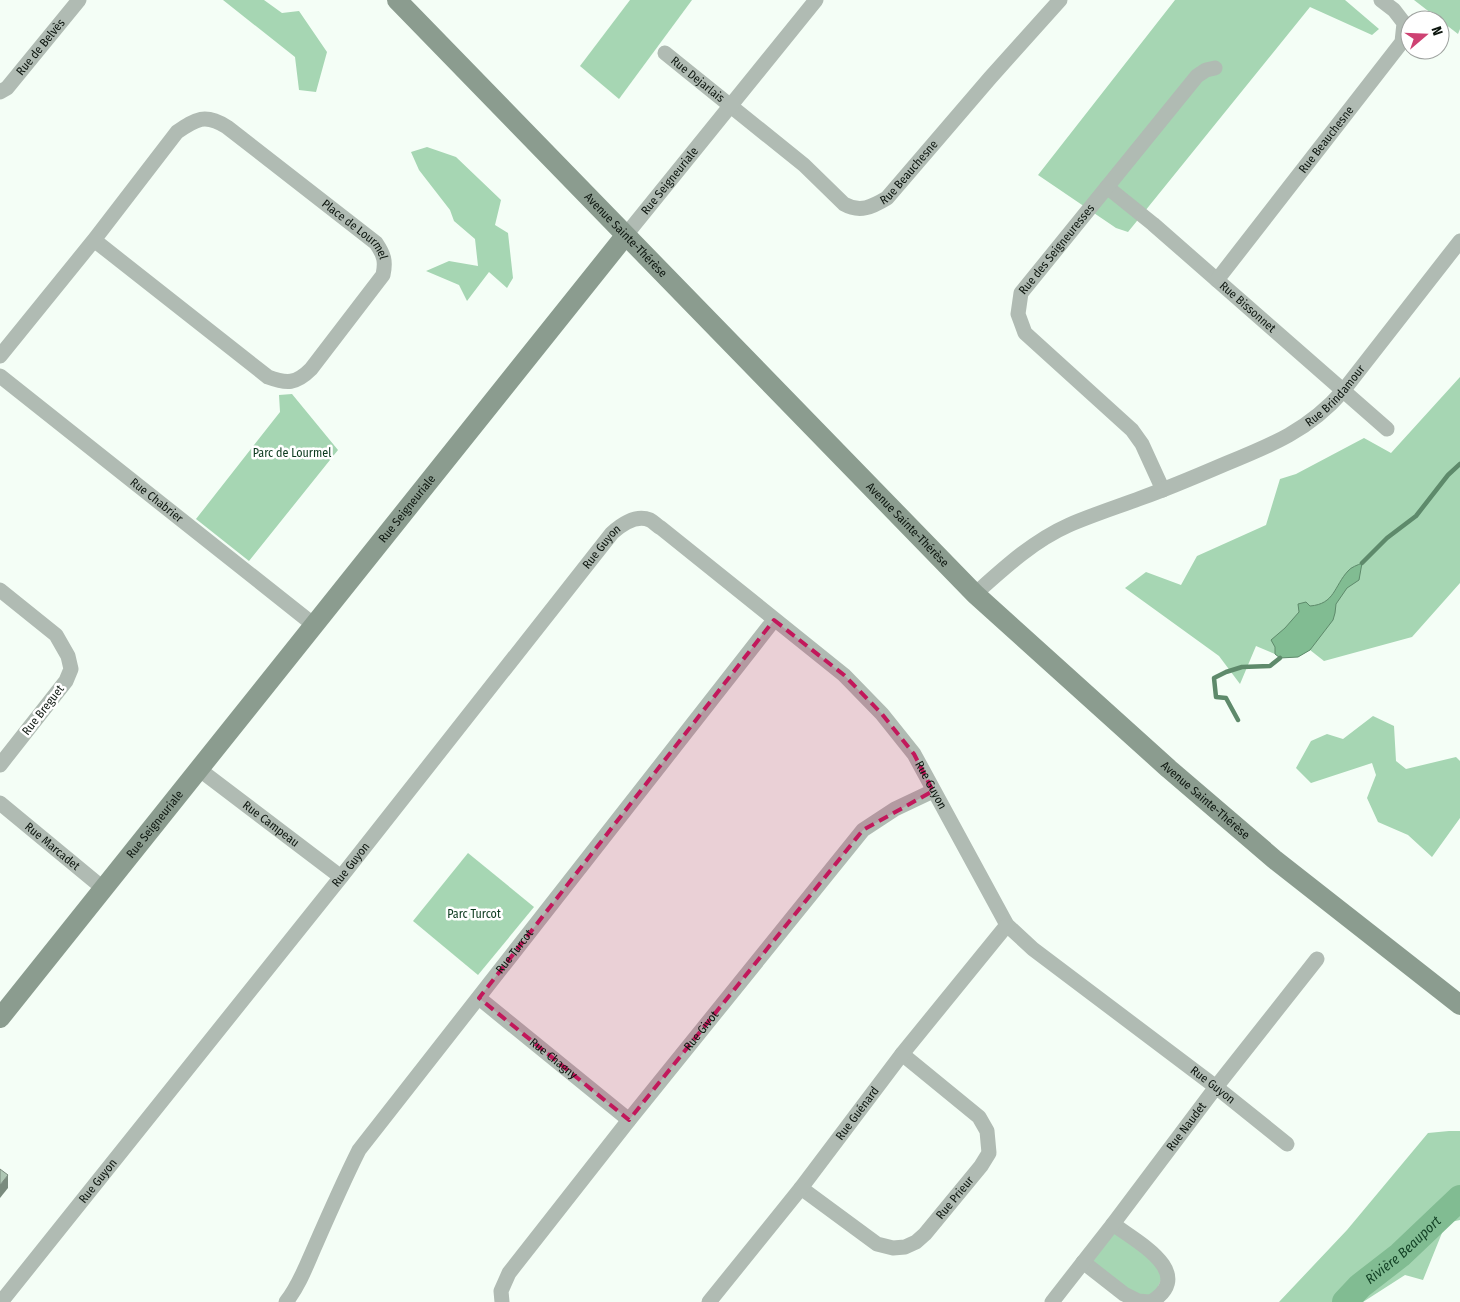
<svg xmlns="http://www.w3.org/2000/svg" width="1460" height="1302" font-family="'Fira Sans Condensed',sans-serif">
	<rect width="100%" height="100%" fill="#f4fef6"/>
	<g fill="#a6d6b3">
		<polygon points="223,0 264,0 282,13 299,11 327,52 316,92 299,90 295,57"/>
		<polygon points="630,0 692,0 619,99 580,66"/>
		<polygon points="1175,0 1345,0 1379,29 1372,35 1310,7 1128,232 1116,228 1038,175"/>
		<polygon points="1414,0 1460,0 1460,29 1458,34"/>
		<polygon points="427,147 456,157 501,200 495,225 508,233 513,278 507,288 489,272 467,301 459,285 426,271 449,261 478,266 475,239 454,221 450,210 419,170 411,152"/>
		<polygon points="1460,377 1460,583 1412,637 1324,661 1310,650 1298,657 1280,658 1275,654 1256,646 1240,684 1219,656 1125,588 1146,572 1181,585 1197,556 1266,525 1280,479 1296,474 1364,438 1391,453"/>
		<polygon points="292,394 338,450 249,561 196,519 280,412 279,395"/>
		<polygon points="1373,716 1394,726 1396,761 1406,769 1456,757 1460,761 1460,818 1432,857 1408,835 1378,822 1367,798 1376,775 1372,763 1311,783 1296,768 1311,741 1327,734 1343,739"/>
		<polygon points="468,853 534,907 478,975 413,921"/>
		<polygon points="1449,1131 1460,1131 1460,1220 1446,1223 1423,1280 1405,1275 1363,1302 1279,1302 1347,1230 1428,1133"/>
		<polygon points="1113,1224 1167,1267 1151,1302 1083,1262"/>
	</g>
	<path fill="#81bc92" stroke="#5e8a6b" d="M1362 563 1359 580 1347 588 1336 604 1335 613 1333 620 1310 650 1298 657 1280 658 1275 654V647L1271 640 1285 628 1299 612 1298 604 1306 602 1310 606C1335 604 1334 586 1348 571 1351 567 1358 565 1362 563Z"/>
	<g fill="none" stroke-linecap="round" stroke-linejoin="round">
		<g stroke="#5e8a6b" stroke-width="4.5">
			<polyline points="1362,563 1387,538 1416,516 1448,475 1460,464"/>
			<polyline points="1238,720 1226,698 1216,697 1214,678 1226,672 1242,667 1270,666 1280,658"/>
		</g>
		<path stroke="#81bc92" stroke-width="26" id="s1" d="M1345 1302 1360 1286 1400 1255 1460 1198"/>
		<g stroke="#b0bbb3" stroke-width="15">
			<path id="s2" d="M665 53 804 165 844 204C860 213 872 207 887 198L990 78 1060 0"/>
			<path id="s3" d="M0 92 7 88 79 0"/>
			<path id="s4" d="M1107 187 1153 224 1387 429"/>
			<path id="s5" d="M625 236 816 0"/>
			<path id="s6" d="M1217 280 1402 42 1404 23 1394 10 1381 0"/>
			<path id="s7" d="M0 356 94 240 177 132C196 119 205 113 227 127L376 243C384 255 386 261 383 275L311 369C296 384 287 384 268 377L94 240"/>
			<path id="s8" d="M0 376 314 625"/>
			<path id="s9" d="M1163 490 1142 444 1132 430 1025 333 1018 314 1021 293 1197 76 1206 70 1215 68"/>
			<polyline points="0,590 56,635 68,656 71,669 66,681 0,765"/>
			<path id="s10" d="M975 594C1004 568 1033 541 1069 525 1092 515 1117 507 1141 498 1169 488 1197 476 1225 464 1272 445 1309 430 1343 391L1460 241"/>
			<path id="s11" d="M200 770 341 877"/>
			<path id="s12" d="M0 803 104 889"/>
			<path id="s13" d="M479 998 629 1120"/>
			<path id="s14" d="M801 1188 877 1244 893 1248 905 1247 916 1242 925 1234 981 1166 989 1153 987 1131 979 1117 902 1054"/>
			<path d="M1113 1224C1137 1242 1197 1273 1151 1302"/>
			<polyline points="1083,1262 1124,1294 1138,1301 1149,1302"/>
			<path id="s15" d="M1 1302 341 877 612 533C622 524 636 514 650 520 654 522 657 526 661 528L844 675 882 714 914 754 1007 925 1033 949 1216 1087 1287 1144"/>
			<path id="s16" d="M286 1302C299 1286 307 1264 315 1246 329 1214 343 1182 359 1150L774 620"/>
			<path id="s17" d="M502 1302 501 1291 509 1273 629 1120 863 830 895 809 933 791"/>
			<path id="s18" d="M709 1302 801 1188 902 1054 1007 925"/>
			<path id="s19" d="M1052 1302 1113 1224 1216 1087 1317 959"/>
		</g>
		<g stroke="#8b9c8f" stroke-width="20">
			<path id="s20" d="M397 0 975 594 1169 769 1274 859 1460 1005"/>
			<path id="s21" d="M0 1018 625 236"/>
		</g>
	</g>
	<polygon fill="#7a8b7e" points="8,1175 8,1188 0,1198 0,1185"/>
	<polygon fill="#aec7b4" stroke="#7a8b7e" points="0,1169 8,1175 0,1185"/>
	<path fill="#c2185b" fill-opacity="0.2" stroke="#c2185b" stroke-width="4" stroke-dasharray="10 6" stroke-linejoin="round" d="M774 620 844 675 882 714 914 754 933 791 863 830 629 1120 479 998Z"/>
	<g text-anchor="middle" stroke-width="5" stroke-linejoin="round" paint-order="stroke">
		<g font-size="12" fill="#0d160f" stroke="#fff">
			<text dy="4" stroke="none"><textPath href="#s3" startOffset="61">Rue de Belvès</textPath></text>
			<text dy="4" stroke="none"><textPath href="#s2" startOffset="42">Rue Dejarlais</textPath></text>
			<text dy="4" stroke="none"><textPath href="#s6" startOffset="178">Rue Beauchesne</textPath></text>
			<text dy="4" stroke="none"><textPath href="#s2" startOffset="314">Rue Beauchesne</textPath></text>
			<text dy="4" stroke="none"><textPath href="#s5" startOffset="71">Rue Seigneuriale</textPath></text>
			<text dy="4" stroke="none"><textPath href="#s7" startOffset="505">Place de Lourmel</textPath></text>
			<text dy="4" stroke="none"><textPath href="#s20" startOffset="328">Avenue Sainte-Thérèse</textPath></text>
			<text dy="4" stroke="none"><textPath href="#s9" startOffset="310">Rue des Seigneuresses</textPath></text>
			<text dy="4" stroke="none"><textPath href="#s4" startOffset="185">Rue Bissonnet</textPath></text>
			<text dy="4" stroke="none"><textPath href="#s10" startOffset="416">Rue Brindamour</textPath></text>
			<text dy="4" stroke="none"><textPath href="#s8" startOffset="200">Rue Chabrier</textPath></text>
			<text dy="4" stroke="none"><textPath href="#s21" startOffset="652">Rue Seigneuriale</textPath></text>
			<text dy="4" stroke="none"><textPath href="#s20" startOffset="732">Avenue Sainte-Thérèse</textPath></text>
			<text dy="4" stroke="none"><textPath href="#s15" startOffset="965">Rue Guyon</textPath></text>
			<text transform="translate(43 710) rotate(-52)" y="4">Rue Breguet</text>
			<text dy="4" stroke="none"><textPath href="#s15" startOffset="1414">Rue Guyon</textPath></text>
			<text dy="4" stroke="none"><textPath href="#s20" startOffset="1138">Avenue Sainte-Thérèse</textPath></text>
			<text dy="4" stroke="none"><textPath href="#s11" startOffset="89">Rue Campeau</textPath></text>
			<text dy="4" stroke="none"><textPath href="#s21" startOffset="248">Rue Seigneuriale</textPath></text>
			<text dy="4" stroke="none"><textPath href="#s12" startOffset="68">Rue Marcadet</textPath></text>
			<text dy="4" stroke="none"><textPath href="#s15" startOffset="560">Rue Guyon</textPath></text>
			<text dy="4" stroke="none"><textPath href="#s16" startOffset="421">Rue Turcot</textPath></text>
			<text dy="4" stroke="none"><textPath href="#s17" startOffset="340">Rue Givot</textPath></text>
			<text dy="4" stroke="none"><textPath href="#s13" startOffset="96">Rue Chagny</textPath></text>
			<text dy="4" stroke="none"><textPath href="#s15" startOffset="1834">Rue Guyon</textPath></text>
			<text dy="4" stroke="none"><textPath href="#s18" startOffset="240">Rue Guénard</textPath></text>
			<text dy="4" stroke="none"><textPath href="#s19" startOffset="221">Rue Naudet</textPath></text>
			<text dy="4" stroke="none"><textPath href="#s15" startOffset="155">Rue Guyon</textPath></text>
			<text dy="4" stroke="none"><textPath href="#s14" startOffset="194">Rue Prieur</textPath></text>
		</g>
		<g font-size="12" fill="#0c3a1e" stroke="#fff">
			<text x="292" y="457">Parc de Lourmel</text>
			<text x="474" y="918">Parc Turcot</text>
		</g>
		<g font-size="14" font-style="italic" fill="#113f23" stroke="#fff">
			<text dy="5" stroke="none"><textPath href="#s1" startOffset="78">Rivière Beauport</textPath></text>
		</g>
	</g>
	<g transform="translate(1425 35) rotate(71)"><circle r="24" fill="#ffffff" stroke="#9ea29f"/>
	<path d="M0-4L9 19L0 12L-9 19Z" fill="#ce4273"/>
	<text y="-8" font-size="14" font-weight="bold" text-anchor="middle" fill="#0d160f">N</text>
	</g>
</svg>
